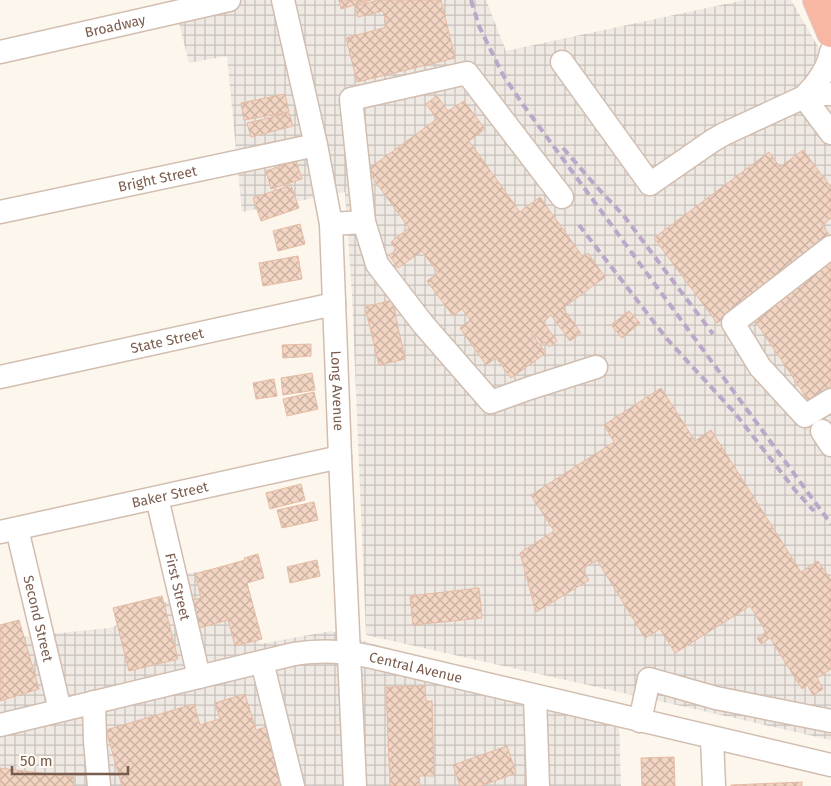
<svg xmlns="http://www.w3.org/2000/svg" width="831" height="786" font-family="'Fira Sans',sans-serif">
	<defs>
		<pattern id="industrial-grid" width="8" height="8" patternUnits="userSpaceOnUse" patternTransform="scale(1.25)"><rect width="8" height="8" fill="#efe9e4"/><path d="M0 4h8M4 0v8" fill="none" stroke="#c7c0bb"/></pattern>
		<pattern id="building-cross-hatch" width="8" height="8" patternUnits="userSpaceOnUse" patternTransform="scale(1.25)"><rect width="8" height="8" fill="#f3d5c3"/><path d="M0 0l8 8M0 8l8-8" fill="none" stroke="#cab0a1"/></pattern>
	</defs>
	<rect width="100%" height="100%" fill="#fdf6ec"/>
	<g fill="url(#industrial-grid)">
		<polygon points="173,0 486,0 506,51 744,0 791,0 831,69 831,740 366,635 352,295 345,192 242,212 227,56 189,63"/>
		<polygon points="240,564 260,644 331,631 619,720 621,786 0,786 0,639 110,628 172,599 168,577"/>
	</g>
	<g fill="url(#building-cross-hatch)" stroke="#e6bba3">
		<polygon points="339,0 371,0 341,9"/>
		<polygon points="379,0 441,0 455,58 357,82 346,38 387,27 383,11 358,17 355,6"/>
		<polygon points="285,94 289,112 244,120 241,103"/>
		<polygon points="437,96 448,111 464,101 485,129 469,141 520,212 540,197 583,257 588,253 605,277 563,308 581,333 570,341 551,315 543,322 557,341 549,347 545,342 542,344 533,332 532,334 546,353 511,378 496,358 486,365 460,328 470,320 462,309 453,316 427,281 438,273 422,251 398,268 389,255 396,250 391,242 409,228 367,170 437,119 426,104"/>
		<polygon points="289,113 293,126 251,137 247,123"/>
		<polygon points="803,150 831,187 831,218 822,225 831,237 831,241 717,323 654,238 769,152 780,167"/>
		<polygon points="296,161 302,179 271,189 266,171"/>
		<polygon points="291,185 299,208 261,221 253,198"/>
		<polygon points="300,224 305,244 278,251 273,231"/>
		<polygon points="298,256 302,279 263,286 259,263"/>
		<polygon points="831,260 831,390 811,404 753,318 799,287 796,283"/>
		<polygon points="392,300 405,359 379,365 365,307"/>
		<polygon points="629,311 640,323 622,338 611,325"/>
		<polygon points="311,344 311,356 283,358 282,345"/>
		<polygon points="312,373 315,390 283,395 281,378"/>
		<polygon points="274,379 277,396 256,399 253,383"/>
		<polygon points="661,388 695,441 711,430 801,572 818,561 831,580 831,669 817,678 823,689 813,695 807,685 802,689 770,638 761,644 757,638 766,632 750,606 675,653 660,629 645,638 597,560 582,569 589,580 536,612 520,553 554,531 531,495 614,442 604,425"/>
		<polygon points="314,392 318,409 287,416 283,399"/>
		<polygon points="301,484 305,500 270,509 266,493"/>
		<polygon points="314,502 318,520 282,528 277,510"/>
		<polygon points="258,554 264,578 247,583 262,639 235,646 228,620 199,628 192,600 201,598 195,574 245,560 244,558"/>
		<polygon points="317,560 320,576 290,583 287,567"/>
		<polygon points="479,588 482,618 413,625 410,596"/>
		<polygon points="162,596 178,659 129,671 113,608"/>
		<polygon points="19,620 39,689 0,701 0,625"/>
		<polygon points="425,686 426,701 432,701 434,776 419,776 420,786 390,786 386,687"/>
		<polygon points="245,694 256,730 273,725 292,786 122,786 106,730 194,704 200,725 220,719 215,703"/>
		<polygon points="507,746 516,773 481,786 460,786 453,765"/>
		<polygon points="674,757 675,786 642,786 641,758"/>
		<polygon points="0,768 74,777 73,786 0,786"/>
		<polygon points="802,782 802,786 731,786 731,785"/>
	</g>
	<g fill="none" stroke-linecap="round" stroke-linejoin="round">
		<defs>
			<g id="minor">
				<path id="s1" d="M283 0 316 145 331 224 340 457 355 786"/>
				<path id="s2" d="M0 52 229 0"/>
				<polyline points="562,62 650,184 712,141 724,134 804,97 822,94 831,94"/>
				<path d="M804 97C816 85 828 69 831 52"/>
				<polyline points="804,97 831,133"/>
				<path id="s3" d="M0 212 316 145"/>
				<polyline points="364,222 377,264 423,324 491,402 530,388 596,367"/>
				<polyline points="331,224 364,222 351,99 467,73 562,197"/>
				<polyline points="831,247 733,323 760,367 805,416 831,400"/>
				<path id="s4" d="M0 377 334 304"/>
				<polyline points="822,431 831,445"/>
				<path id="s5" d="M157 498 199 677"/>
				<path id="s6" d="M17 529 60 710"/>
				<path id="s7" d="M0 532 340 457"/>
				<polyline points="262,662 293,786"/>
				<polyline points="535,696 538,786"/>
				<polyline points="94,702 95,741 99,786"/>
				<polyline points="640,721 649,679 716,698 831,721"/>
				<path id="s8" d="M0 725 294 654C323 650 343 651 372 657L831 765"/>
				<polyline points="712,738 714,786"/>
			</g>
			<polyline id="highway" points="817,0 831,33"/>
		</defs>
		<use href="#minor" stroke="#d1beb0" stroke-width="25"/>
		<use href="#highway" stroke="#dad1cd" stroke-width="30"/>
		<use href="#minor" stroke="#fff" stroke-width="22"/>
		<use href="#highway" stroke="#f7b7a3" stroke-width="28"/>
		<g stroke="#b9a8c9" stroke-width="4" stroke-dasharray="8 5" stroke-linecap="butt">
			<polyline points="471,0 479,26 503,75 524,106 831,524"/>
			<polyline points="563,148 595,185 624,216 713,334"/>
			<polyline points="579,225 667,339 734,412 795,490 814,511"/>
		</g>
	</g>
	<g text-anchor="middle" stroke-width="4" stroke-linejoin="round" paint-order="stroke">
		<g font-size="14" fill="#7a5c4d" stroke="#fffaf3">
			<text dy="5" stroke="none"><textPath href="#s2" startOffset="118">Broadway</textPath></text>
			<text dy="5" stroke="none"><textPath href="#s3" startOffset="161">Bright Street</textPath></text>
			<text dy="5" stroke="none"><textPath href="#s4" startOffset="171">State Street</textPath></text>
			<text dy="5" stroke="none"><textPath href="#s1" startOffset="396">Long Avenue</textPath></text>
			<text dy="5" stroke="none"><textPath href="#s7" startOffset="174">Baker Street</textPath></text>
			<text dy="5" stroke="none"><textPath href="#s5" startOffset="91">First Street</textPath></text>
			<text dy="5" stroke="none"><textPath href="#s6" startOffset="92">Second Street</textPath></text>
			<text dy="5" stroke="none"><textPath href="#s8" startOffset="426">Central Avenue</textPath></text>
		</g>
	</g>
	<path d="M12 766v8h116v-8" fill="none" stroke="#7a5c4d" stroke-width="2.5"/>
	<text x="20" y="766" font-size="15" fill="#7a5c4d" stroke="#fffaf3" stroke-width="4" paint-order="stroke">50 m</text>
</svg>
